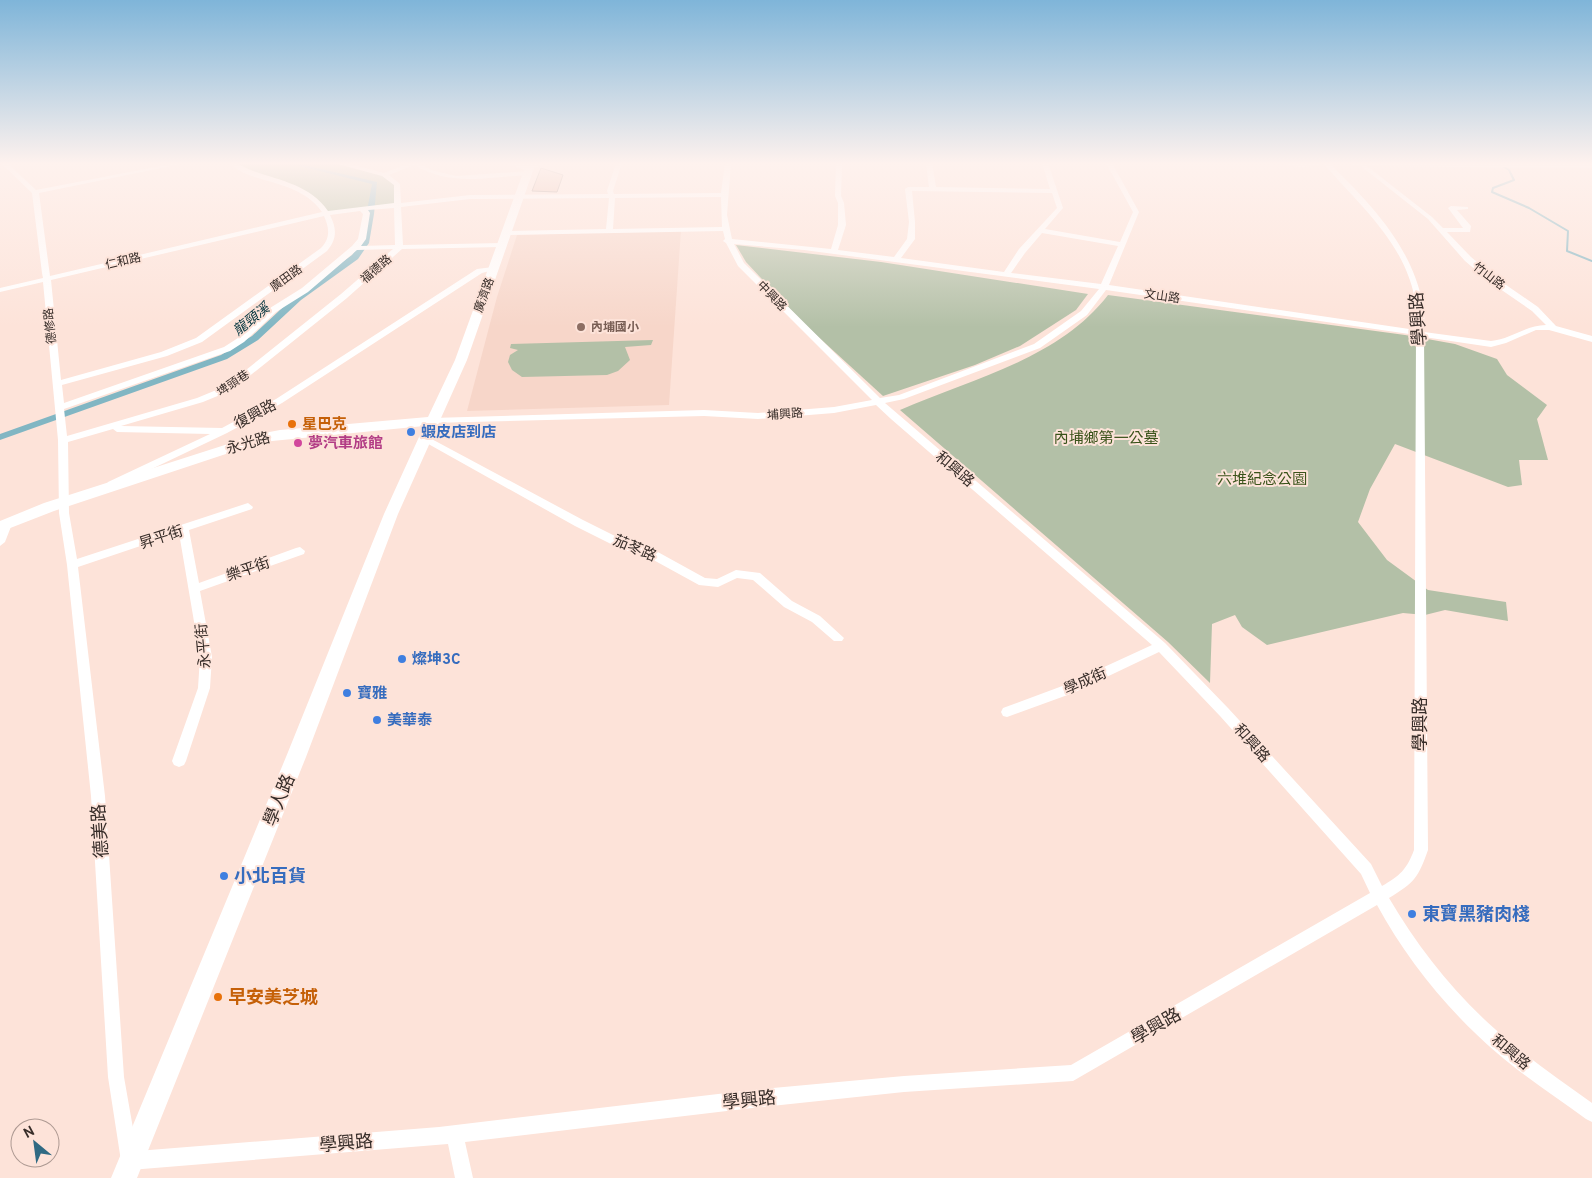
<svg xmlns="http://www.w3.org/2000/svg" width="1592" height="1178" font-family="Overpass,'Noto Sans TC',sans-serif">
	<rect width="100%" height="100%" fill="#fde3d9"/>
	<polygon fill="#f7d6c9" points="681,230 669,405 467,411 497,297 517,235"/>
	<g fill="#b3c0a7">
		<path d="M234 163C286 163 352 152 397 184V205L327 213 304 191 238 166Z"/>
		<polygon points="736,245 881,262 1088,294 1076,310 1020,346 975,365 883,396 803,323 746,262"/>
		<path d="M1108 295 1405 335 1455 344 1497 359 1507 375 1547 405 1537 419 1548 460H1519L1522 485 1508 487 1395 444 1370 489 1358 522 1387 560 1428 590 1506 602 1508 621 1445 610 1425 615 1403 613 1267 645 1242 627 1235 615 1212 624 1210 683 1168 642 900 410C971 379 1059 359 1108 295Z"/>
		<polygon points="653,340 651,345 625,347 630,360 618,371 607,375 522,377 512,370 508,362 510,355 518,350 510,348 511,344"/>
	</g>
	<g fill="none" stroke-linecap="round" stroke-linejoin="round">
		<polyline stroke="#81b6c3" stroke-width="2" points="1503,166 1509,170 1514,180 1493,188 1492,192 1529,208 1568,231 1567,251 1592,261"/>
		<polygon fill="#81b6c3" fill-rule="evenodd" points="287,163 296,163 377,182 374,214 369,243 358,259 301,300 258,340 227,359 0,440 0,434 221,355 252,336 295,296 352,255 361,243 372,184"/>
	</g>
	<polygon fill="#e9bbaa" stroke="#9e867d" points="541,168 563,175 557,192 532,191"/>
	<g fill="none" stroke-linecap="round" stroke-linejoin="round">
		<g fill="#fff" fill-rule="evenodd">
			<path d="M1 163H7L36 190 176 163H186L39 193 50 276 322 212C299 178 246 184 231 163 239 163 245 168 253 171 281 181 310 185 328 211L394 203V185L382 176 338 164 337 163H346L384 173 409 163H419L431 170 456 176 528 171 531 173 528 175C486 177 453 187 414 165L389 175 400 184 401 203 470 195 608 194 607 191 616 163H622L613 191 614 194 721 193 725 163H731L727 215 732 239 831 249 838 225V203L835 196 836 163H842L841 196 844 203 846 225 838 250 894 257 907 239 909 222 905 189 908 187H929L926 163H932L936 187 1050 189 1042 163H1048L1063 208 1045 229 1120 242 1133 212 1106 163H1112L1139 212 1109 285 1416 330C1416 323 1417 315 1416 307 1409 246 1360 206 1323 163H1329C1370 203 1412 246 1423 305 1425 313 1424 323 1424 332L1491 341C1511 339 1526 325 1546 325L1532 311 1490 282 1465 261 1428 219 1357 163H1363L1432 217 1443 228H1463L1448 208 1451 206 1468 207V209L1457 210 1471 226 1470 232H1447L1471 257 1496 278 1538 307 1556 326 1592 336V342L1549 330H1536L1506 343 1491 347 1424 337 1428 850C1418 878 1415 882 1389 898 1420 951 1461 1002 1509 1041 1535 1063 1564 1083 1592 1103V1122L1586 1119C1556 1097 1525 1077 1497 1053 1449 1012 1407 960 1377 905L1073 1081 904 1092 752 1108 465 1142 473 1178H455L448 1144 130 1170 124 1167 121 1161 108 1077 91 796 67 565 59 513 58 440 43 282 0 292V288L43 278 42 273 32 193ZM912 191 1052 193 1057 208 1019 249 1004 272 901 258 915 239V222ZM721 197 722 227 613 229 615 198ZM609 198 606 229 506 231 502 233 506 235 723 231 725 239 723 241 726 243 738 266 872 400 834 407 758 413 704 410 432 418 427 421 429 423 704 416 758 419 834 413 876 405 891 419 1152 645 1065 685 1003 708 1001 712 1003 716 1007 717 1073 693 1159 652 1220 716 1361 874 1370 893 1071 1065 904 1076 752 1090 439 1127 137 1151 124 1077 105 796 78 567 179 533 200 657 198 688 172 761 174 765 179 767 184 765 186 761 210 688 212 657 200 591 304 554 305 551 300 547 296 548 199 583 189 530 252 509 253 507 248 503 77 559 69 513 68 442 113 429 117 432 210 434 108 482 107 484 112 487 116 486 227 433 282 403 482 273 497 269 493 267 477 269 276 399 222 428 121 426 203 402 232 390 347 298 402 249 502 247 506 245 502 243 403 245 401 207 470 199ZM394 208 395 245 361 246 366 239 370 213 368 210ZM360 211 363 214 358 239 352 246 302 288 270 308 238 338 224 347 64 403 62 385 167 356 202 342 327 251C337 239 337 229 330 215ZM324 216C329 227 331 238 321 248L196 338 161 352 61 380 51 280ZM1042 233 1118 246 1101 284 1011 273 1025 253ZM734 244 804 250 1099 289 1081 311 1034 344 899 395 880 398 744 263ZM393 249 341 294 226 386 197 398 67 436 64 409 230 351 244 342 276 312 308 292 357 250ZM1106 290 1416 335 1414 850C1407 869 1400 876 1382 886L1371 864 1228 708 1165 643 885 403 904 399 1040 348 1087 315Z"/>
			<polygon points="426,436 583,520 627,542 656,551 705,578 717,579 736,570 760,573 792,601 820,616 844,638 842,641 834,641 812,622 784,607 753,580 737,578 718,587 699,585 648,557 619,548 575,526 423,441 423,437"/>
			<polygon points="7,520 12,524 5,542 0,546 0,528 3,521"/>
		</g>
		<g fill="#fff" fill-rule="evenodd">
			<polygon points="508,163 548,163 534,168 467,360 398,514 306,757 137,1178 111,1178 286,757 384,514 424,426 262,442 54,511 0,532 0,521 44,503 259,434 280,430 428,417 455,360 524,170"/>
			<path d="M1284 163H1322C1315 168 1289 168 1284 163Z"/>
			<polygon points="1351,163 1592,163 1592,168 1355,166"/>
		</g>
	</g>
	<linearGradient id="sky" x2="0" y2="1"><stop stop-color="#7fb5d9"/><stop offset="0.5" stop-color="#fef2ee"/><stop offset="1" stop-color="#fef2ee" stop-opacity="0"/></linearGradient>
	<rect width="1592" height="327" fill="url(#sky)"/>
	<circle fill="#8d6e63" stroke="#fde3d9" stroke-width="2" cx="581" cy="327" r="5"/>
	<g fill="#e8710a" stroke="#fde3d9" stroke-width="2">
		<circle cx="292" cy="424" r="5"/>
		<circle cx="218" cy="997" r="5"/>
	</g>
	<g fill="#3f7fe0" stroke="#fde3d9" stroke-width="2">
		<circle cx="411" cy="432" r="5"/>
		<circle cx="402" cy="659" r="5"/>
		<circle cx="347" cy="693" r="5"/>
		<circle cx="377" cy="720" r="5"/>
		<circle cx="224" cy="876" r="5"/>
		<circle cx="1412" cy="914" r="5"/>
	</g>
	<circle fill="#d1479c" stroke="#fde3d9" stroke-width="2" cx="298" cy="443" r="5"/>
	<g text-anchor="middle" stroke-width="4" stroke-linejoin="round" paint-order="stroke">
		<g font-size="12" fill="#372d29" stroke="#fde3d9">
			<text transform="translate(123 261) rotate(-13)" y="4">仁和路</text>
			<text transform="translate(376 269) rotate(-41)" y="4">福德路</text>
			<text transform="translate(1489 276) rotate(37)" y="4">竹山路</text>
			<text transform="translate(286 278) rotate(-36)" y="4">廣田路</text>
			<text transform="translate(484 295) rotate(-70)" y="4">廣濟路</text>
			<text transform="translate(772 296) rotate(46)" y="4">中興路</text>
			<text transform="translate(1162 296) rotate(8)" y="4">文山路</text>
			<text transform="translate(50 326) rotate(-96)" y="4">德修路</text>
			<text transform="translate(233 383) rotate(-34)" y="4">埤頭巷</text>
			<text transform="translate(785 414) rotate(-4)" y="4">埔興路</text>
		</g>
		<g font-size="12" font-weight="bold" fill="#785e54" stroke="#fde3d9" text-anchor="start">
			<text x="591" y="331">內埔國小</text>
		</g>
		<g font-size="14" font-style="italic" fill="#00333d" stroke="#fde3d9">
			<text transform="translate(251 319) rotate(-39)" y="5">龍頸溪</text>
		</g>
		<g font-size="15" fill="#372d29" stroke="#fde3d9">
			<text transform="translate(255 414) rotate(-28)" y="5">復興路</text>
			<text transform="translate(248 443) rotate(-16)" y="5">永光路</text>
			<text transform="translate(955 469) rotate(40)" y="5">和興路</text>
			<text transform="translate(161 537) rotate(-18)" y="5">昇平街</text>
			<text transform="translate(635 548) rotate(23)" y="5">茄苳路</text>
			<text transform="translate(248 569) rotate(-19)" y="5">樂平街</text>
			<text transform="translate(203 646) rotate(-95)" y="5">永平街</text>
			<text transform="translate(1085 681) rotate(-24)" y="5">學成街</text>
			<text transform="translate(1252 743) rotate(48)" y="5">和興路</text>
			<text transform="translate(1511 1052) rotate(40)" y="5">和興路</text>
		</g>
		<g font-size="15" font-weight="bold" fill="#c56008" stroke="#fde3d9" text-anchor="start">
			<text x="302" y="429">星巴克</text>
		</g>
		<g font-size="15" font-weight="bold" fill="#366cbe" stroke="#fde3d9" text-anchor="start">
			<text x="421" y="437">蝦皮店到店</text>
			<text x="412" y="664">燦坤3C</text>
			<text x="357" y="698">寶雅</text>
			<text x="387" y="725">美華泰</text>
		</g>
		<g font-size="15" fill="#3a531a" stroke="#fde3d9">
			<text x="1106" y="443">內埔鄉第一公墓</text>
			<text x="1262" y="484">六堆紀念公園</text>
		</g>
		<g font-size="15" font-weight="bold" fill="#b23c85" stroke="#fde3d9" text-anchor="start">
			<text x="308" y="448">夢汽車旅館</text>
		</g>
		<g font-size="18" fill="#372d29" stroke="#fde3d9">
			<text transform="translate(1418 319) rotate(-94)" y="6">學興路</text>
			<text transform="translate(1420 724) rotate(-90)" y="6">學興路</text>
			<text transform="translate(279 800) rotate(-68)" y="6">學人路</text>
			<text transform="translate(100 831) rotate(-94)" y="6">德美路</text>
			<text transform="translate(1156 1026) rotate(-30)" y="6">學興路</text>
			<text transform="translate(749 1100) rotate(-6)" y="6">學興路</text>
			<text transform="translate(346 1143) rotate(-5)" y="6">學興路</text>
		</g>
		<g font-size="18" font-weight="bold" fill="#366cbe" stroke="#fde3d9" text-anchor="start">
			<text x="234" y="882">小北百貨</text>
			<text x="1422" y="920">東寶黑豬肉棧</text>
		</g>
		<g font-size="18" font-weight="bold" fill="#c56008" stroke="#fde3d9" text-anchor="start">
			<text x="228" y="1003">早安美芝城</text>
		</g>
	</g>
	<g transform="translate(35 1143) rotate(331)"><circle r="24" fill="#fde3d9" stroke="#ae9a93"/>
	<path d="M0-4L9 19L0 12L-9 19Z" fill="#306a83"/>
	<text y="-8" font-size="14" font-weight="bold" text-anchor="middle" fill="#372d29">N</text>
	</g>
</svg>
